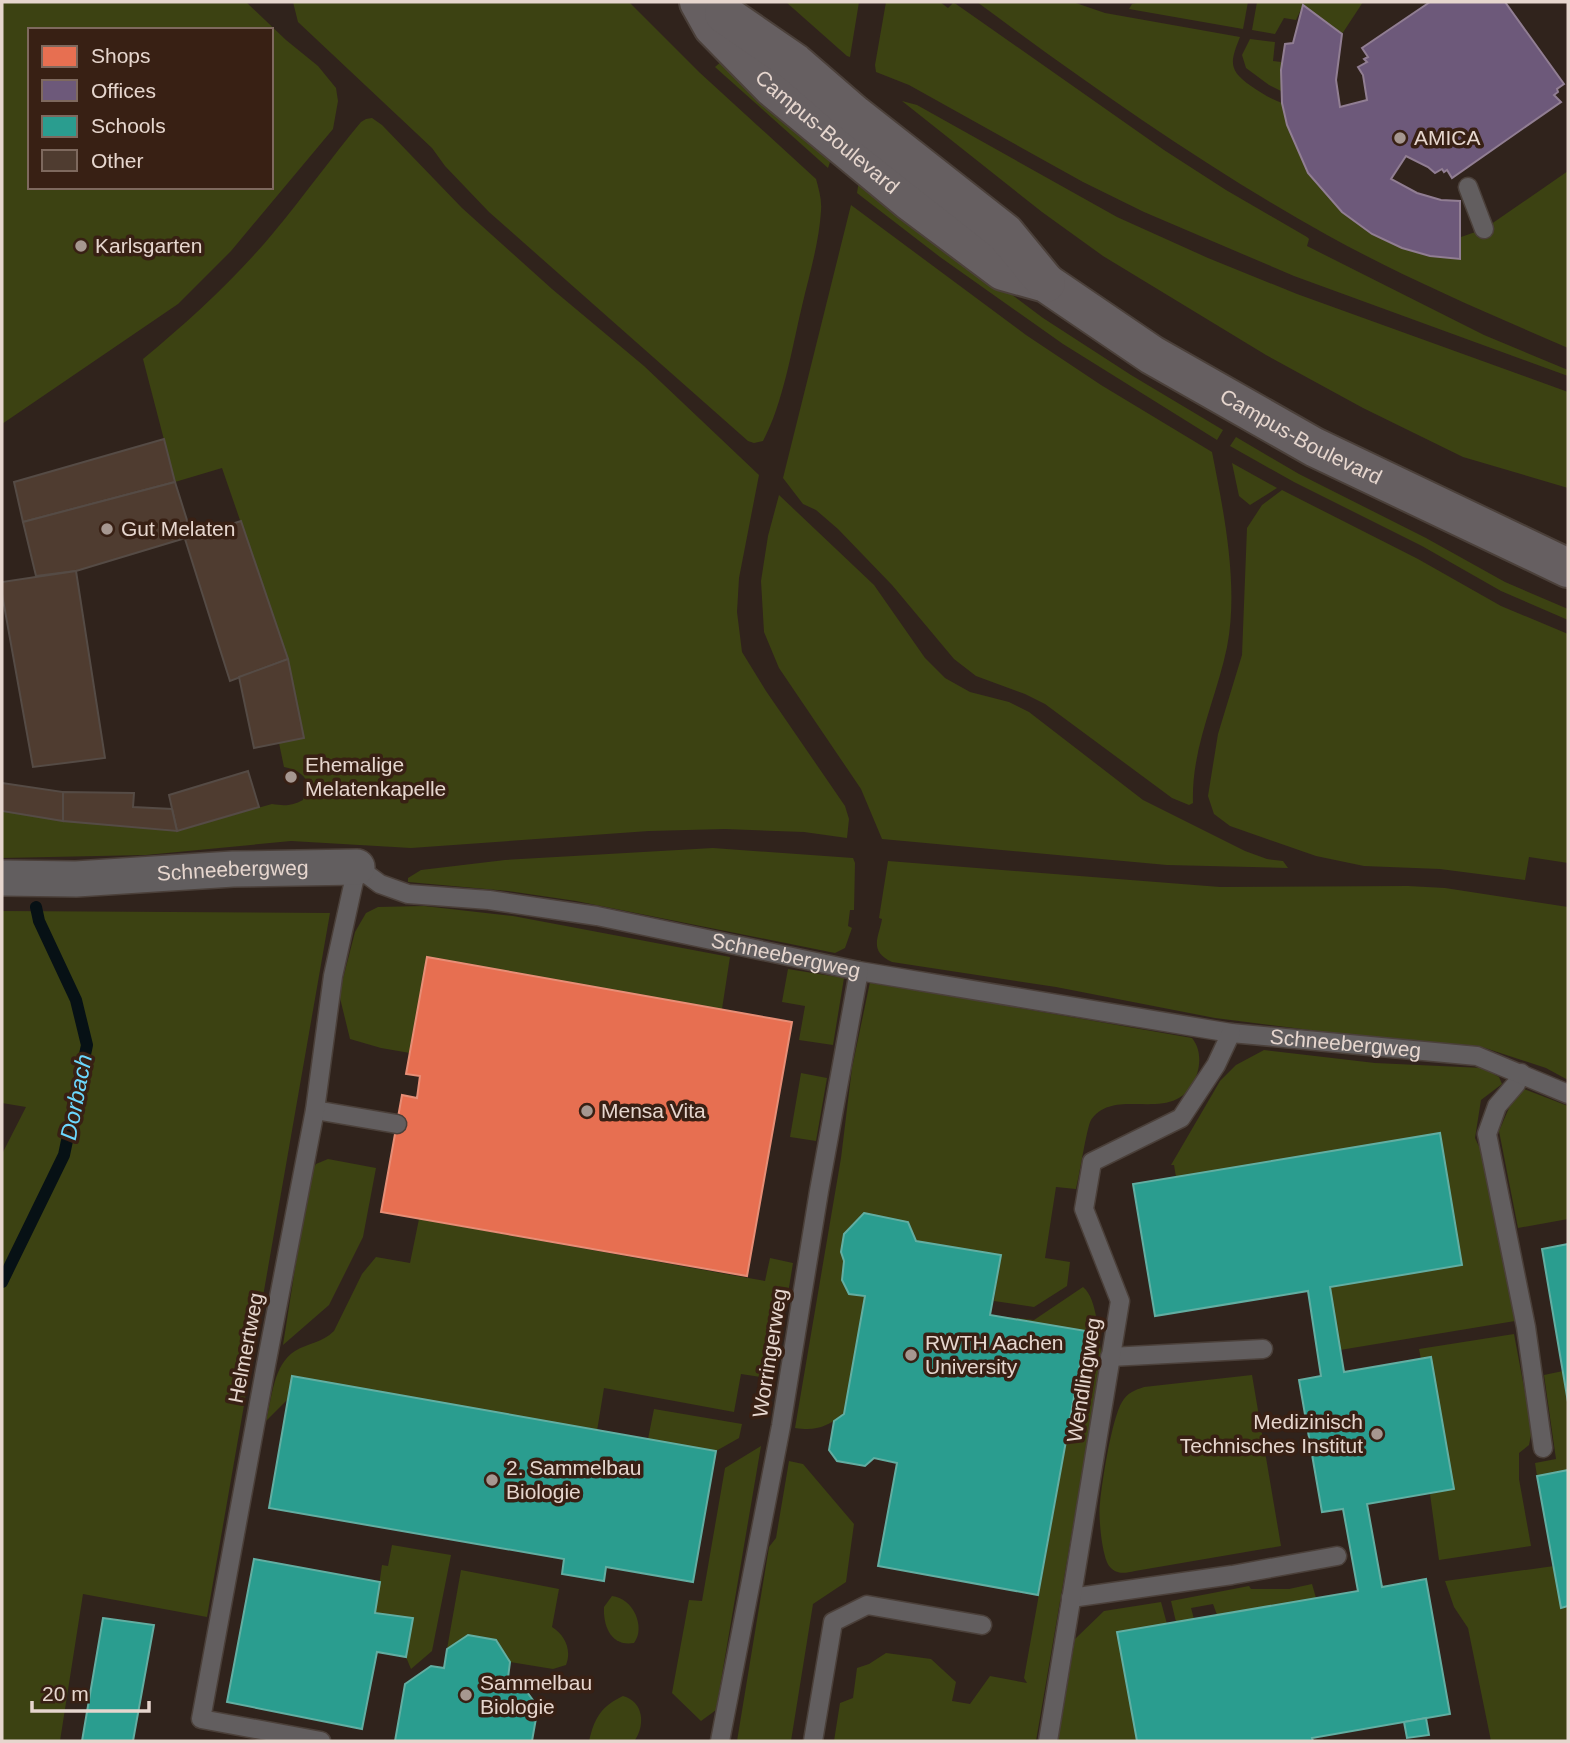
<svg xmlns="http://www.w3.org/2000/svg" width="1570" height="1743" font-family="Helvetica,sans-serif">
	<rect width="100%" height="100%" fill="#30231c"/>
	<g fill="#3c4212" fill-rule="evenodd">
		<path d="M2 2H246L286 40 318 66 336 88 338 101 333 129 231 251 178 304 2 424ZM30 30H271V187H30Z"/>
		<path d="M293 2H629L699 72 816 179C819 190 822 200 821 211 819 243 809 276 802 306 792 348 783 404 763 441L754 443 748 441 489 212 445 166 432 148 298 22Z"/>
		<polygon points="786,2 859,2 850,57 847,56"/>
		<polygon points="886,2 940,2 948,8 953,3 956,4 1164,150 1226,190 1307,237 1309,239 1307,246 1484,335 1568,370 1568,376 1294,276 1144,212 1083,182 909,85 876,72 875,65"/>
		<path d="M977 2H1073L1105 13 1240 37C1230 62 1228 70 1251 86 1261 93 1271 99 1282 103L1287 125 1308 173 1342 212 1372 234 1460 259 1461 237 1484 229 1568 171V348C1487 313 1405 278 1327 235 1205 167 1089 85 977 2Z"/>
		<polygon points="1141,2 1248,2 1243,29 1129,9 1132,4"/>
		<polygon points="1257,2 1363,2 1342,34 1303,5 1296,20 1284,18 1275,34 1252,30"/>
		<polygon points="1250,39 1275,42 1273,61 1281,62 1281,91 1269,85 1246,68 1242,55"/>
		<polygon points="722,61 832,156 828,168 715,67"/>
		<polygon points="902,101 917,105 1117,217 1208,258 1297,294 1568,392 1568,488 1463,457 1363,408 1266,355 1103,256 1042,212"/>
		<path d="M372 118 382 125 462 208 552 289 644 366 759 475 739 578 737 612 742 652 766 691 845 806 849 819 847 838 804 832 725 829 649 831 411 848 291 841 146 855 2 858V811L63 821 177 831 272 804C284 806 292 806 303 800L308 783C302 772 296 770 284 767L279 743 304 738 288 659 222 468 175 482 143 359C190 320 235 279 274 232 304 196 331 158 361 122L366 119Z"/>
		<polygon points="859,180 1043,318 1131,375 1223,430 1217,440 1063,344 940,257 857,193"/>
		<path d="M851 205 1026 335 1101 385 1212 452C1224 513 1239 586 1227 647 1216 700 1191 748 1193 803L1189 805 1172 798 1045 704 1025 694 976 676 954 659 892 585 838 529 816 510 803 504 783 478Z"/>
		<polygon points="1236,437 1299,474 1426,538 1505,582 1568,609 1568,620 1501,591 1422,546 1294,482 1230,446"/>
		<polygon points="1232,463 1277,488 1250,505 1239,496"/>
		<polygon points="1282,490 1418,559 1501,606 1568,634 1568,863 1529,857 1525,880 1440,869 1364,866 1316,856 1230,826 1214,814 1208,796 1218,734 1242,655 1247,528 1262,505"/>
		<polygon points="779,495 874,585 925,658 945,678 970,692 1009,702 1029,712 1143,800 1245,851 1267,859 1283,861 1288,868 1167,865 882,839 861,789 779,668 764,632 761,581 768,536"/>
		<polygon points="713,848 853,858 855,863 854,910 850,910 848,926 852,928 845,948 835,953 576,901 508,891 408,882 408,878 421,870 505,860"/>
		<path d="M888 861 1220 887 1408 886 1445 888 1568 907V1080L1546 1068 1479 1046 1342 1034 1215 1018 1056 987 892 962C868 951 879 937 882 919L879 918Z"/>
		<polygon points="424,906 513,916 730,957 722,1009 427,958 410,1053 381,1048 350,1039 339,994 355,932 366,913 378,907"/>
		<polygon points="2,911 330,913 207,1617 83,1594 60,1741 2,1741 2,1154 26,1107 2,1103"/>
		<polygon points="788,969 844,978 833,1045 799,1040 805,1006 782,1002"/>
		<path d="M870 982 1192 1038C1200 1048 1201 1061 1197 1074 1178 1130 1116 1083 1091 1120 1087 1126 1079 1178 1076 1189L1056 1187 1045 1258 1070 1262 1067 1286 1034 1307 994 1301 1000 1255 916 1241 908 1222 864 1213 844 1234 841 1252 844 1261 842 1281 849 1294 865 1296 844 1414C826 1427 817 1431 795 1428L841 1158 852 1068Z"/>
		<polygon points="1264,1050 1375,1063 1483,1068 1499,1077 1502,1084 1481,1100 1475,1138 1482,1153 1515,1321 1340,1350 1330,1287 1462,1265 1439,1133 1176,1177 1174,1165 1171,1165 1220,1081 1236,1065"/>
		<polygon points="801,1073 827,1078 816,1141 790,1137"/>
		<polygon points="1524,1089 1568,1106 1568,1219 1518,1228 1499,1131 1512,1101"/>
		<polygon points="328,1159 376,1168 363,1237 329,1305 283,1345 310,1173 316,1164"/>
		<path d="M419 1219 765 1281 770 1258 793 1263 774 1379 741 1374 734 1412 604 1388 597 1431 288 1399 266 1421C272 1398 273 1365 295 1351 308 1343 322 1343 334 1331L362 1274 376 1257 410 1263Z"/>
		<path d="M1083 1287C1098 1299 1098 1338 1102 1357L1036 1741H834L840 1703 853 1698 857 1668 869 1664 886 1653 931 1659 956 1682 952 1701 970 1704 990 1676 1027 1683 1024 1678 1086 1332 990 1315 1034 1320Z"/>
		<polygon points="1514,1334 1532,1430 1529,1445 1519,1453 1519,1479 1531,1546 1439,1560 1430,1494 1454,1489 1431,1358 1421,1359 1419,1349"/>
		<polygon points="1563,1371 1568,1402 1568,1470 1537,1476 1535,1463 1556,1459 1544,1375"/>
		<path d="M1252 1375 1281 1546 1135 1571C1125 1573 1117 1575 1110 1567 1102 1559 1098 1515 1100 1503 1102 1481 1112 1418 1122 1402 1127 1393 1135 1390 1144 1387Z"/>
		<polygon points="654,1409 742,1424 739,1438 716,1451 648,1439"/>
		<polygon points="761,1446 716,1710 701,1721 672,1693 689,1600 702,1601 725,1468"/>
		<polygon points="789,1461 803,1464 854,1524 846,1582 813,1604 791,1741 737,1741 769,1547 776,1538"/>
		<polygon points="392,1545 451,1555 432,1651 411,1669 406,1657 413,1618 375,1613 382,1565 388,1566"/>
		<polygon points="1554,1566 1562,1608 1568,1606 1568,1741 1491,1741 1468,1628 1454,1607 1445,1581"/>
		<path d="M461 1570 559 1589 552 1627C565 1635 572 1650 566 1665L553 1669 510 1662 496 1640 468 1635 447 1649Z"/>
		<polygon points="1312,1584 1316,1598 1217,1615 1213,1604 1191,1608 1194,1619 1176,1622 1171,1601 1249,1586 1251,1589 1289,1589"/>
		<path d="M612 1596C633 1598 646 1627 634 1643 611 1647 603 1626 604 1607Z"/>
		<polygon points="1161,1602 1167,1624 1117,1633 1137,1741 1058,1741 1075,1639 1104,1611"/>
		<path d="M623 1696C644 1702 645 1725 635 1740L589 1741C594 1719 601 1706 623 1696Z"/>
	</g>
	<polygon fill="#e76f51" stroke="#e78e76" stroke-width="2" points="427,957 792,1022 747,1276 381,1212 402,1095 417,1098 420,1076 406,1074"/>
	<polygon fill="#6d597a" stroke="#917e93" stroke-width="2" points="1430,2 1505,2 1564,84 1557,89 1558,92 1554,95 1561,102 1452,178 1447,170 1444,172 1442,169 1435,173 1428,167 1406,156 1391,179 1417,193 1441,200 1460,201 1460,259 1430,256 1402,248 1372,234 1342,212 1308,173 1287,125 1282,103 1281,70 1285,44 1293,43 1303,5 1342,34 1336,80 1340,107 1367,100 1363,75 1358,67 1367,62 1364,59 1368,57 1362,48"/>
	<g fill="#2a9d8f" stroke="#62aea2" stroke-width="2">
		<polygon points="1440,1133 1462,1265 1330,1287 1344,1372 1431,1357 1454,1489 1367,1504 1382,1587 1426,1579 1450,1714 1312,1738 1313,1741 1137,1741 1117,1632 1358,1591 1343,1509 1322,1512 1299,1380 1321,1376 1308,1291 1155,1316 1133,1184"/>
		<polygon points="864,1213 908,1222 916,1241 1001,1255 990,1315 1086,1331 1038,1595 878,1566 897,1463 874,1458 865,1466 837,1461 829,1450 834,1421 844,1414 865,1296 849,1294 842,1280 844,1261 841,1252 844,1234"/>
		<polygon points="1568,1244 1568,1402 1542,1249"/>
		<polygon points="292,1376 716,1451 693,1582 606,1567 604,1581 562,1574 564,1559 269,1508"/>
		<polygon points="1568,1470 1568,1606 1561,1608 1537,1476"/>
		<polygon points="254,1559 380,1582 375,1613 413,1618 406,1657 377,1652 362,1729 227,1702"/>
		<polygon points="103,1618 154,1625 133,1741 82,1741"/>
		<polygon points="468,1635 496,1640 510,1662 508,1678 519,1681 538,1707 532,1741 395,1741 405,1684 431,1666 444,1668 447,1649"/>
		<polygon points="1426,1718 1429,1735 1407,1738 1404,1722"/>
	</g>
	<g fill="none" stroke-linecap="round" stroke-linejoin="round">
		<polyline stroke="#071115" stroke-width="12" points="2,1282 64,1155 87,1045 76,1000 39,921 36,907"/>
	</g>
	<g fill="#4f3c30" stroke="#554b45" stroke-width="2">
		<polygon points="164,439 175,482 23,522 14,482"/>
		<polygon points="175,482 192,536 76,571 36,576 23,522"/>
		<polygon points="241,521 288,659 230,681 185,539"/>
		<polygon points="76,571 105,758 33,767 2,594 2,582"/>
		<polygon points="288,659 304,738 254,748 239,677"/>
		<polygon points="248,771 259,807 177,831 169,795"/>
		<polygon points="2,783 63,792 63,821 2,811"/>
		<polygon points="63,792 134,793 133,807 172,809 177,831 63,821"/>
	</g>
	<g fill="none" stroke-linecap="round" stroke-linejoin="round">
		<defs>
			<g id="lane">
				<polyline points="1468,187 1484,229"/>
				<polyline points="1521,1073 1516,1084 1497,1106 1487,1134 1526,1327 1543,1448"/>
				<polyline points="315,1110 397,1124"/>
				<polyline points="1110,1357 1263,1349"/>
				<polyline points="1071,1598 1232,1575 1337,1556"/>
				<path id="s1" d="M321 1741 201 1719 266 1365 315 1110 333 976 357 867 380 884 408 894 489 900 597 916 859 971 1231 1033 1477 1056 1568 1094"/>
				<polyline points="720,1741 781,1426 819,1191 859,971"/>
				<polyline points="813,1741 833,1622 867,1605 982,1625"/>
				<polyline points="1048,1741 1120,1301 1084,1209 1092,1162 1181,1118 1216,1065 1231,1033"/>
			</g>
			<g id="street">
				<path id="s2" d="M2 878 76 879 233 869 357 867"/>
			</g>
			<g id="secondary">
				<path id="s3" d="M699 2 713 27 772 87 911 202 1003 271 1046 283 1152 355 1314 447 1568 568"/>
				<polyline points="724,14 795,63 855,115 1005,233 1046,283"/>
			</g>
		</defs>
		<use href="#lane" stroke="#4b403a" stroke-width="21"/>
		<use href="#street" stroke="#4b403a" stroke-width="38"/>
		<use href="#secondary" stroke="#4b403a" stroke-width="42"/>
		<use href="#lane" stroke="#625e5f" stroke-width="18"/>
		<use href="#street" stroke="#625e5f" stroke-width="35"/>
		<use href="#secondary" stroke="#665f61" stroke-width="38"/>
	</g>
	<g fill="#a69790" stroke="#382014" stroke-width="2.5">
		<circle cx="1400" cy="138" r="7"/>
		<circle cx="81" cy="246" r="7"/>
		<circle cx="107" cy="529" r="7"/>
		<circle cx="291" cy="777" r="7"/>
		<circle cx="587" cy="1111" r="7"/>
		<circle cx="911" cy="1355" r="7"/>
		<circle cx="1377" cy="1434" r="7"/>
		<circle cx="492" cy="1480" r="7"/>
		<circle cx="466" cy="1695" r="7"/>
	</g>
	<g text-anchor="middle" stroke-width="7" stroke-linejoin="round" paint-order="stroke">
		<g font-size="21" fill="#e6d6ce" stroke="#382014">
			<text dy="7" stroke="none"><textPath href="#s3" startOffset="184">Campus-Boulevard</textPath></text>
			<text dy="7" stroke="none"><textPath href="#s3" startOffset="751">Campus-Boulevard</textPath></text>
			<text dy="7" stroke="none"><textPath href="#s2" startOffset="231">Schneebergweg</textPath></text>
			<text dy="7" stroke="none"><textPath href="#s1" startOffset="1430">Schneebergweg</textPath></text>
			<text dy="7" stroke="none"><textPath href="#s1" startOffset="1997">Schneebergweg</textPath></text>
			<text transform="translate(246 1348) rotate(-79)" y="7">Helmertweg</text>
			<text transform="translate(770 1353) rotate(-81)" y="7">Worringerweg</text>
			<text transform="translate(1084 1380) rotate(-81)" y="7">Wendlingweg</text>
		</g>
		<g font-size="21" fill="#e6d6ce" stroke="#382014" text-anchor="start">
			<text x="1414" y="145">AMICA</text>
			<text x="95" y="253">Karlsgarten</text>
			<text x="121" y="536">Gut Melaten</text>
			<text x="305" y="772">Ehemalige<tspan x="305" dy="24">Melatenkapelle</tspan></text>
			<text x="601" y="1118">Mensa Vita</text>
			<text x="925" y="1350">RWTH Aachen<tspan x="925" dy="24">University</tspan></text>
			<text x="1363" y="1429" text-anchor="end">Medizinisch<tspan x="1363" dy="24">Technisches Institut</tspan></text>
			<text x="506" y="1475">2. Sammelbau<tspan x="506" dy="24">Biologie</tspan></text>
			<text x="480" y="1690">Sammelbau<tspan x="480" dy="24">Biologie</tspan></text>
		</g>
		<g font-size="23" font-style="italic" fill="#6cd8fe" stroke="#382014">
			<text transform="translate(76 1097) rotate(-79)" y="8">Dorbach</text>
		</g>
	</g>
	<rect width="1570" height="1743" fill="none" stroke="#e6d6ce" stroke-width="7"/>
	<rect x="28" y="28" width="245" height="161" fill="#382014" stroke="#7e695e" stroke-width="2"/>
	<rect x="42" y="46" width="35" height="21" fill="#e76f51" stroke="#7e695e" stroke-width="2"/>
	<text x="91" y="63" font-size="21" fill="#e6d6ce">Shops</text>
	<rect x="42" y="80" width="35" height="21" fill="#6d597a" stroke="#7e695e" stroke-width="2"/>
	<text x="91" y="98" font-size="21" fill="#e6d6ce">Offices</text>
	<rect x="42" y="116" width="35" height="21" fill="#2a9d8f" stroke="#7e695e" stroke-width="2"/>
	<text x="91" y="133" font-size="21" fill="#e6d6ce">Schools</text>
	<rect x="42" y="150" width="35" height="21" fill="#4f3c30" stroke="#7e695e" stroke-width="2"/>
	<text x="91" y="168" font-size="21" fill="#e6d6ce">Other</text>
	<path d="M32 1701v10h117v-10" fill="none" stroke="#e6d6ce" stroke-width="3.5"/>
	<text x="42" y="1701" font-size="21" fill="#e6d6ce" stroke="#382014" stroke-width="5" paint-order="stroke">20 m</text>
</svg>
